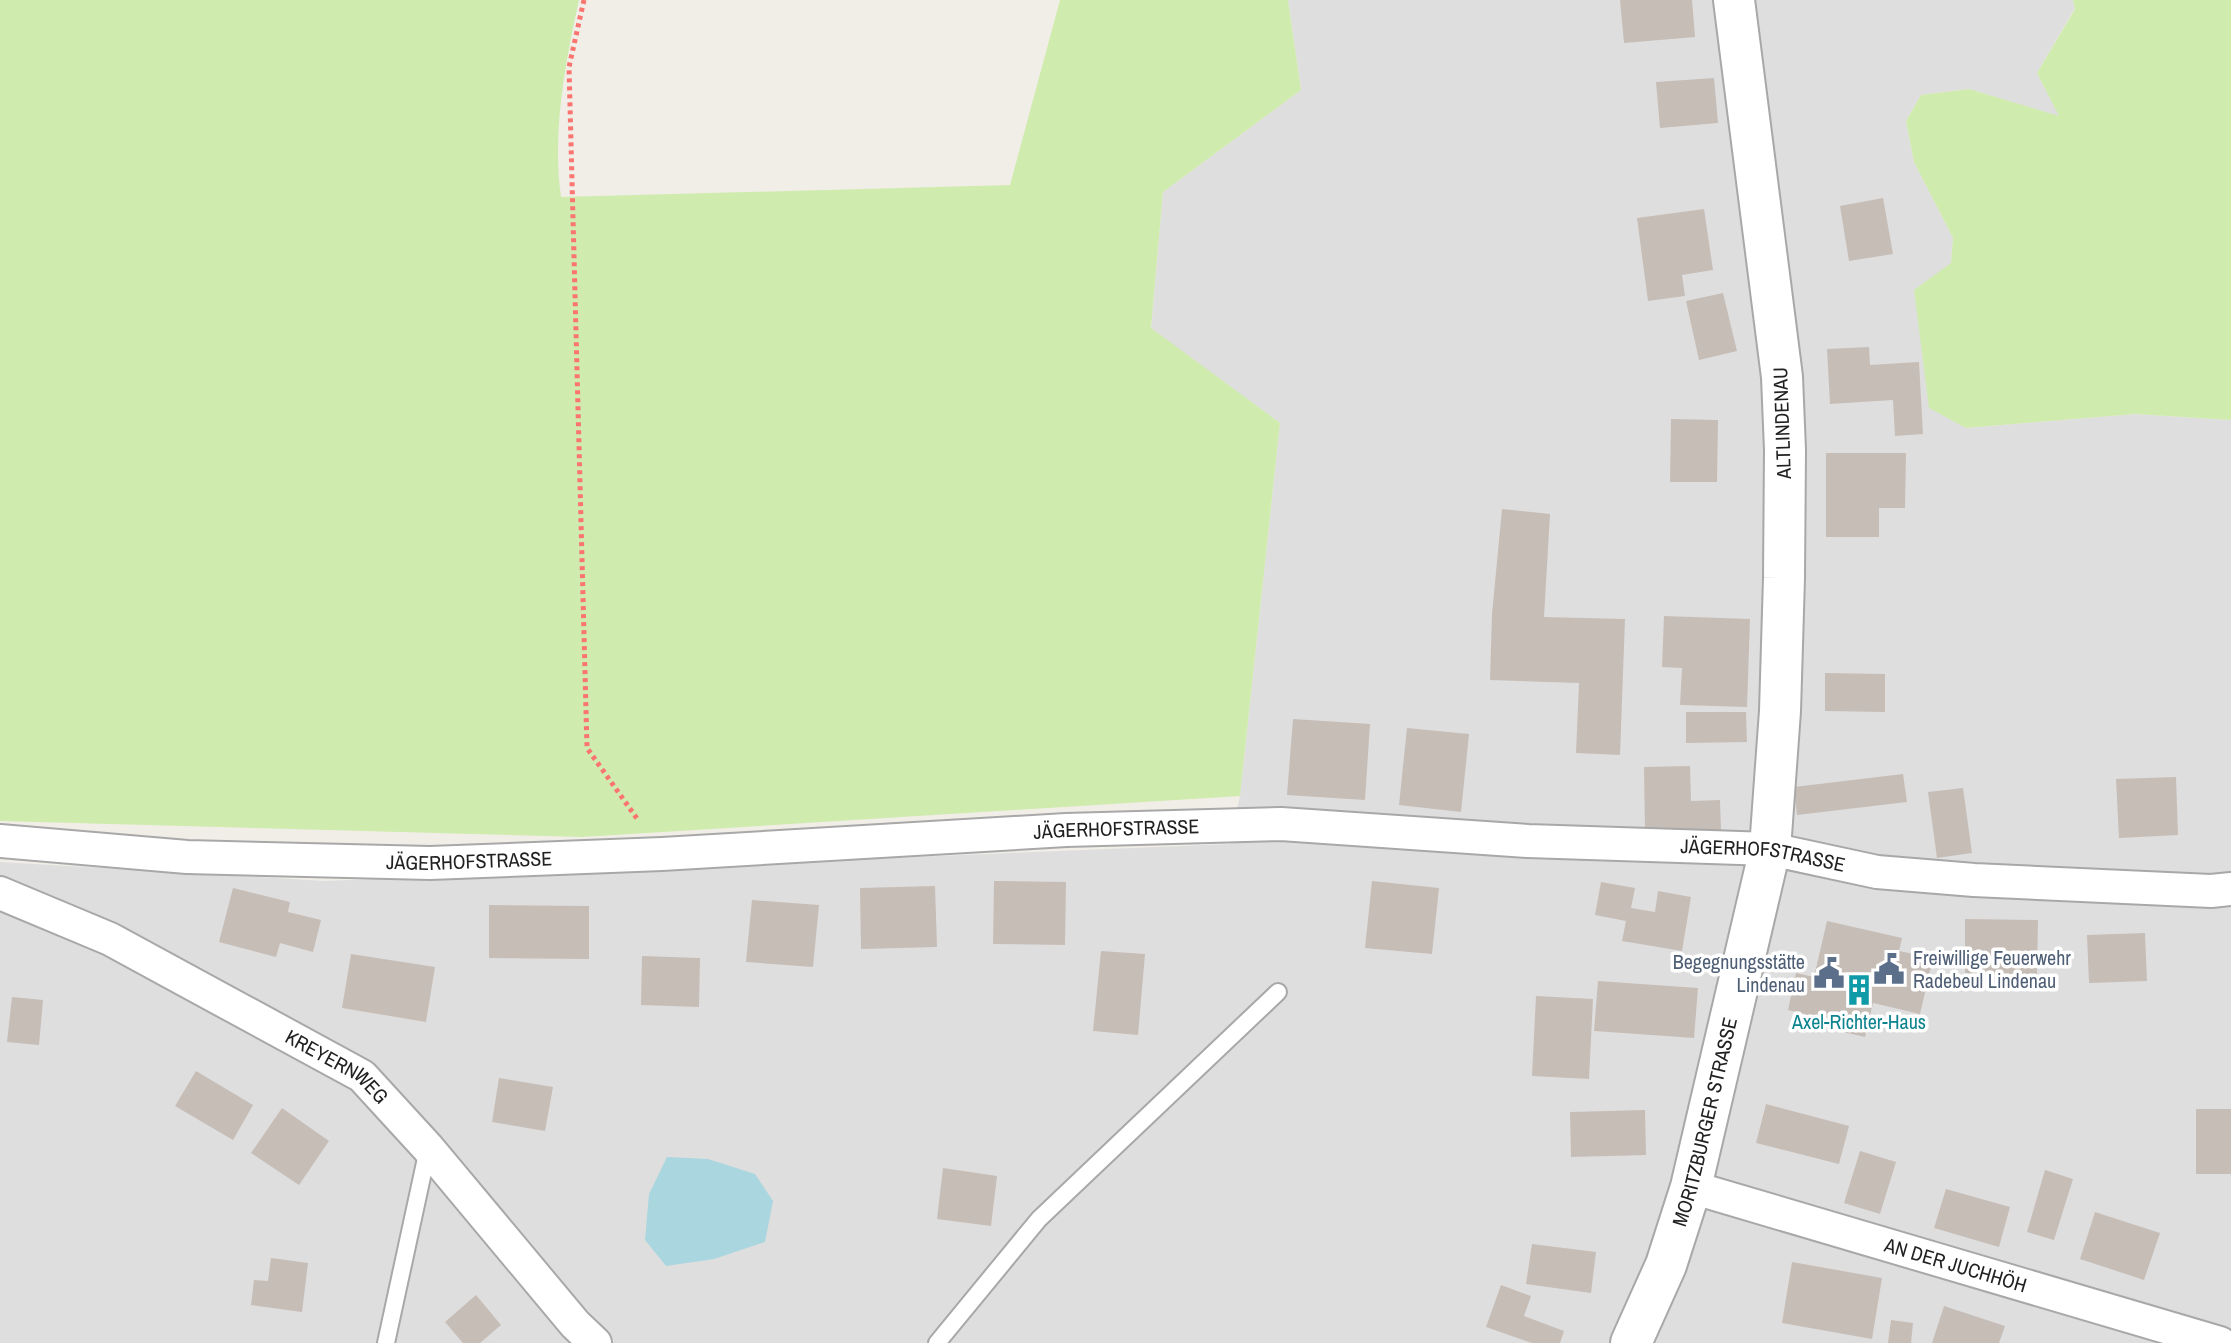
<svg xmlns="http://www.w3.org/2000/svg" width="2231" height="1343" font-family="'Archivo Narrow',sans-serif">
	<rect width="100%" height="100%" fill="#f1eee8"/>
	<polygon fill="#dfdede" points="1288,0 2073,0 2075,8 2037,73 2060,117 1969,89 1921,95 1906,121 1914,162 1953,238 1951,263 1966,428 2135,414 2231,420 2231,1343 0,1343 0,862 325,881 1230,844 1240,796 1280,423 1151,329 1163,192 1301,90"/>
	<g fill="#d0ebae">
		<path d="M0 0H579C565 64 552 132 561 197L1010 185 1060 0H1288L1301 90 1163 192 1151 328 1280 423 1240 796 582 837 0 821Z"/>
		<polygon points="2073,0 2231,0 2231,420 2135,414 1966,428 1929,408 1914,290 1951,263 1953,238 1914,162 1906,121 1921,95 1969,89 2059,116 2037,73 2075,9"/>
	</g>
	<polygon fill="#a9d6df" points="667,1157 708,1159 755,1174 773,1201 765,1242 714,1259 666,1266 645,1240 649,1194"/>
	<g fill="#c6bdb7">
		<polygon points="1620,0 1692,0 1695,37 1624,43"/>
		<polygon points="1714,78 1718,123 1660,128 1656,82"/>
		<polygon points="1883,198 1893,254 1849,261 1840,206"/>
		<polygon points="1704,209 1713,270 1682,275 1685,296 1648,301 1637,218"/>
		<polygon points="1723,293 1737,351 1699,360 1686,301"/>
		<polygon points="1869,347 1870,365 1919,362 1923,434 1895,436 1893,400 1830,404 1827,349"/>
		<polygon points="1671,419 1718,420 1717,482 1670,482"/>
		<polygon points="1826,453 1906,453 1905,508 1879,508 1879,537 1826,537"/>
		<polygon points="1502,509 1550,514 1544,617 1625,619 1620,755 1576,753 1579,683 1490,680 1492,614"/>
		<polygon points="1664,616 1750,619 1747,707 1680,705 1682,668 1662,667"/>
		<polygon points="1825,673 1885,674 1885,712 1825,711"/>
		<polygon points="1686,712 1746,712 1747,742 1686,743"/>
		<polygon points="1293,719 1370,724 1365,800 1287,795"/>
		<polygon points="1407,728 1469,734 1461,812 1399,805"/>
		<polygon points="1690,766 1691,801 1720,800 1721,830 1645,831 1644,767"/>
		<polygon points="1903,774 1907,802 1797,815 1794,787"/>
		<polygon points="2176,777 2178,835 2119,838 2116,779"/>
		<polygon points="1963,788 1972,853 1937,858 1928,792"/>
		<polygon points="994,881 1066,882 1065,945 993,944"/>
		<polygon points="1372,881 1439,888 1432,954 1365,948"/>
		<polygon points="1601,882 1635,888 1631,908 1655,912 1658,891 1691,897 1682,951 1622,941 1626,921 1595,915"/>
		<polygon points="935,886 937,947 861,949 860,888"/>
		<polygon points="233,888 290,902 288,912 321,920 313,952 280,943 276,957 219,942"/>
		<polygon points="752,900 819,905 813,967 746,962"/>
		<polygon points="489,905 589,906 589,959 489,958"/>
		<polygon points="1965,919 2038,920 2037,974 1965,973"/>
		<polygon points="1827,921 1902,938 1899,951 1933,958 1920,1014 1873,1003 1865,1037 1803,1023 1805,1014 1788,1010 1796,973 1814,977"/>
		<polygon points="2145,933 2147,981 2089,983 2087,935"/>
		<polygon points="1101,951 1145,954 1138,1035 1093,1031"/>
		<polygon points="351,954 435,967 426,1022 342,1008"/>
		<polygon points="642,956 700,958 699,1007 641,1005"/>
		<polygon points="1598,981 1698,988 1694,1038 1594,1031"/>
		<polygon points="1536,996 1593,999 1589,1079 1532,1076"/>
		<polygon points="12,997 43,1000 39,1045 7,1042"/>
		<polygon points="196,1071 253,1105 233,1140 175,1106"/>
		<polygon points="499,1078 553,1087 545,1131 492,1122"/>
		<polygon points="1766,1104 1849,1126 1839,1164 1756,1143"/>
		<polygon points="282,1108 329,1141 299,1185 251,1153"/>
		<rect x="2196" y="1109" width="35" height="65"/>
		<polygon points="1645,1110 1646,1155 1571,1157 1570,1112"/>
		<polygon points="1860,1151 1896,1162 1880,1214 1844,1203"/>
		<polygon points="943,1168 997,1176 991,1226 937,1219"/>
		<polygon points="2045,1170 2073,1179 2054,1240 2027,1232"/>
		<polygon points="1946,1189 2010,1207 1999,1247 1934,1228"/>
		<polygon points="2095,1212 2160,1233 2144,1280 2080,1259"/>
		<polygon points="1532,1244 1596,1252 1591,1293 1526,1284"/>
		<polygon points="271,1258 308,1263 302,1312 251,1305 254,1280 268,1281"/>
		<polygon points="1792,1262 1882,1278 1872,1339 1782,1323"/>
		<polygon points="1501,1285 1531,1296 1524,1316 1564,1331 1560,1343 1532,1343 1486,1327"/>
		<polygon points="476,1295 501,1325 480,1343 463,1343 445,1322"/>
		<polygon points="1944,1306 2005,1326 1999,1343 1932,1343"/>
		<polygon points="1891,1320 1913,1323 1911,1343 1888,1343"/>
	</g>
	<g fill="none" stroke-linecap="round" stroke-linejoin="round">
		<defs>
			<g id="service">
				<polyline points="386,1343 428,1149"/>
				<polyline points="937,1343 1039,1219 1278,992"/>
			</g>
			<g id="minor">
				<path id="s1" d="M0 841 187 857 430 863 662 854 1066 830 1281 824 1528 841 1770 849 1877 872 1974 880 2211 891 2231 889"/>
				<path id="s2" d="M0 893 110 939 362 1076 428 1148 575 1324 595 1343"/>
				<path id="s3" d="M1691 1187 2220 1343"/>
			</g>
			<g id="tertiary">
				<path id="s4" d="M1631 1343 1666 1265 1691 1187 1770 849 1780 711 1784 578 1785 450 1782 377 1734 0"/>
			</g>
		</defs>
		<use href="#service" stroke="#a8a8a8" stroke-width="20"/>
		<use href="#minor" stroke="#a8a8a8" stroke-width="36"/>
		<use href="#tertiary" stroke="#a8a8a8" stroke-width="44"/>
		<polyline stroke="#fb7570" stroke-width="5" stroke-dasharray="4 4" stroke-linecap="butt" points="584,0 569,67 587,748 638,820"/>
		<use href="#service" stroke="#fff" stroke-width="16"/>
		<use href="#minor" stroke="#fff" stroke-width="32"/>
		<use href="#tertiary" stroke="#fff" stroke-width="40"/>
	</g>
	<defs>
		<symbol id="civic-bare" viewBox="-9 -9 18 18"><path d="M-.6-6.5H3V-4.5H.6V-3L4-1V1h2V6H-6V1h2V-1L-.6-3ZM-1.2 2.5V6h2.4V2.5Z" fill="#5c6f8a" stroke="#fff" stroke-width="2.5" paint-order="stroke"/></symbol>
		<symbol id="building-bare" viewBox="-9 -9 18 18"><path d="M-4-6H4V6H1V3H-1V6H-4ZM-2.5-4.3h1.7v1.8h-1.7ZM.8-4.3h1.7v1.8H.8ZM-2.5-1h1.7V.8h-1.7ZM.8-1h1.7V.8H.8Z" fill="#0f9aa8" stroke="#fff" stroke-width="2.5" paint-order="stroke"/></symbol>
	</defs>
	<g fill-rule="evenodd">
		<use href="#civic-bare" x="1867" y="947" width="44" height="44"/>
		<use href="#civic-bare" x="1807" y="951" width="44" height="44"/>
		<use href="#building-bare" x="1837" y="968" width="44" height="44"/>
	</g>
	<g text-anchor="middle" stroke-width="7" stroke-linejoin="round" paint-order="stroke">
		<g font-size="20" fill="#212121" stroke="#fff">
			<text transform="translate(1782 423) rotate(-92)" y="7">ALTLINDENAU</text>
			<text dy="7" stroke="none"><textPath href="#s1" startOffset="1118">JÄGERHOFSTRASSE</textPath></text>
			<text dy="7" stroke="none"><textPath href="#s1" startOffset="1766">JÄGERHOFSTRASSE</textPath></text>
			<text dy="7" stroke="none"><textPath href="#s1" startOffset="470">JÄGERHOFSTRASSE</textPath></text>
			<text dy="7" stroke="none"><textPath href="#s2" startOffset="380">KREYERNWEG</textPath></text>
			<text dy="7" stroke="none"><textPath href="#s4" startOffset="234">MORITZBURGER STRASSE</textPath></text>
			<text dy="7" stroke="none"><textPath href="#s3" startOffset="276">AN DER JUCHHÖH</textPath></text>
		</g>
		<g font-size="20" fill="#4e5e75" stroke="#fff" text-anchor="start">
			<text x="1913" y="965">Freiwillige Feuerwehr<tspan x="1913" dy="23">Radebeul Lindenau</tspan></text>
			<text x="1805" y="969" text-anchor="end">Begegnungsstätte<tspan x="1805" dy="23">Lindenau</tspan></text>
		</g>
		<g font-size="20" fill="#0d838f" stroke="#fff">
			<text x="1859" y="1029">Axel-Richter-Haus</text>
		</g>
	</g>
</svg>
